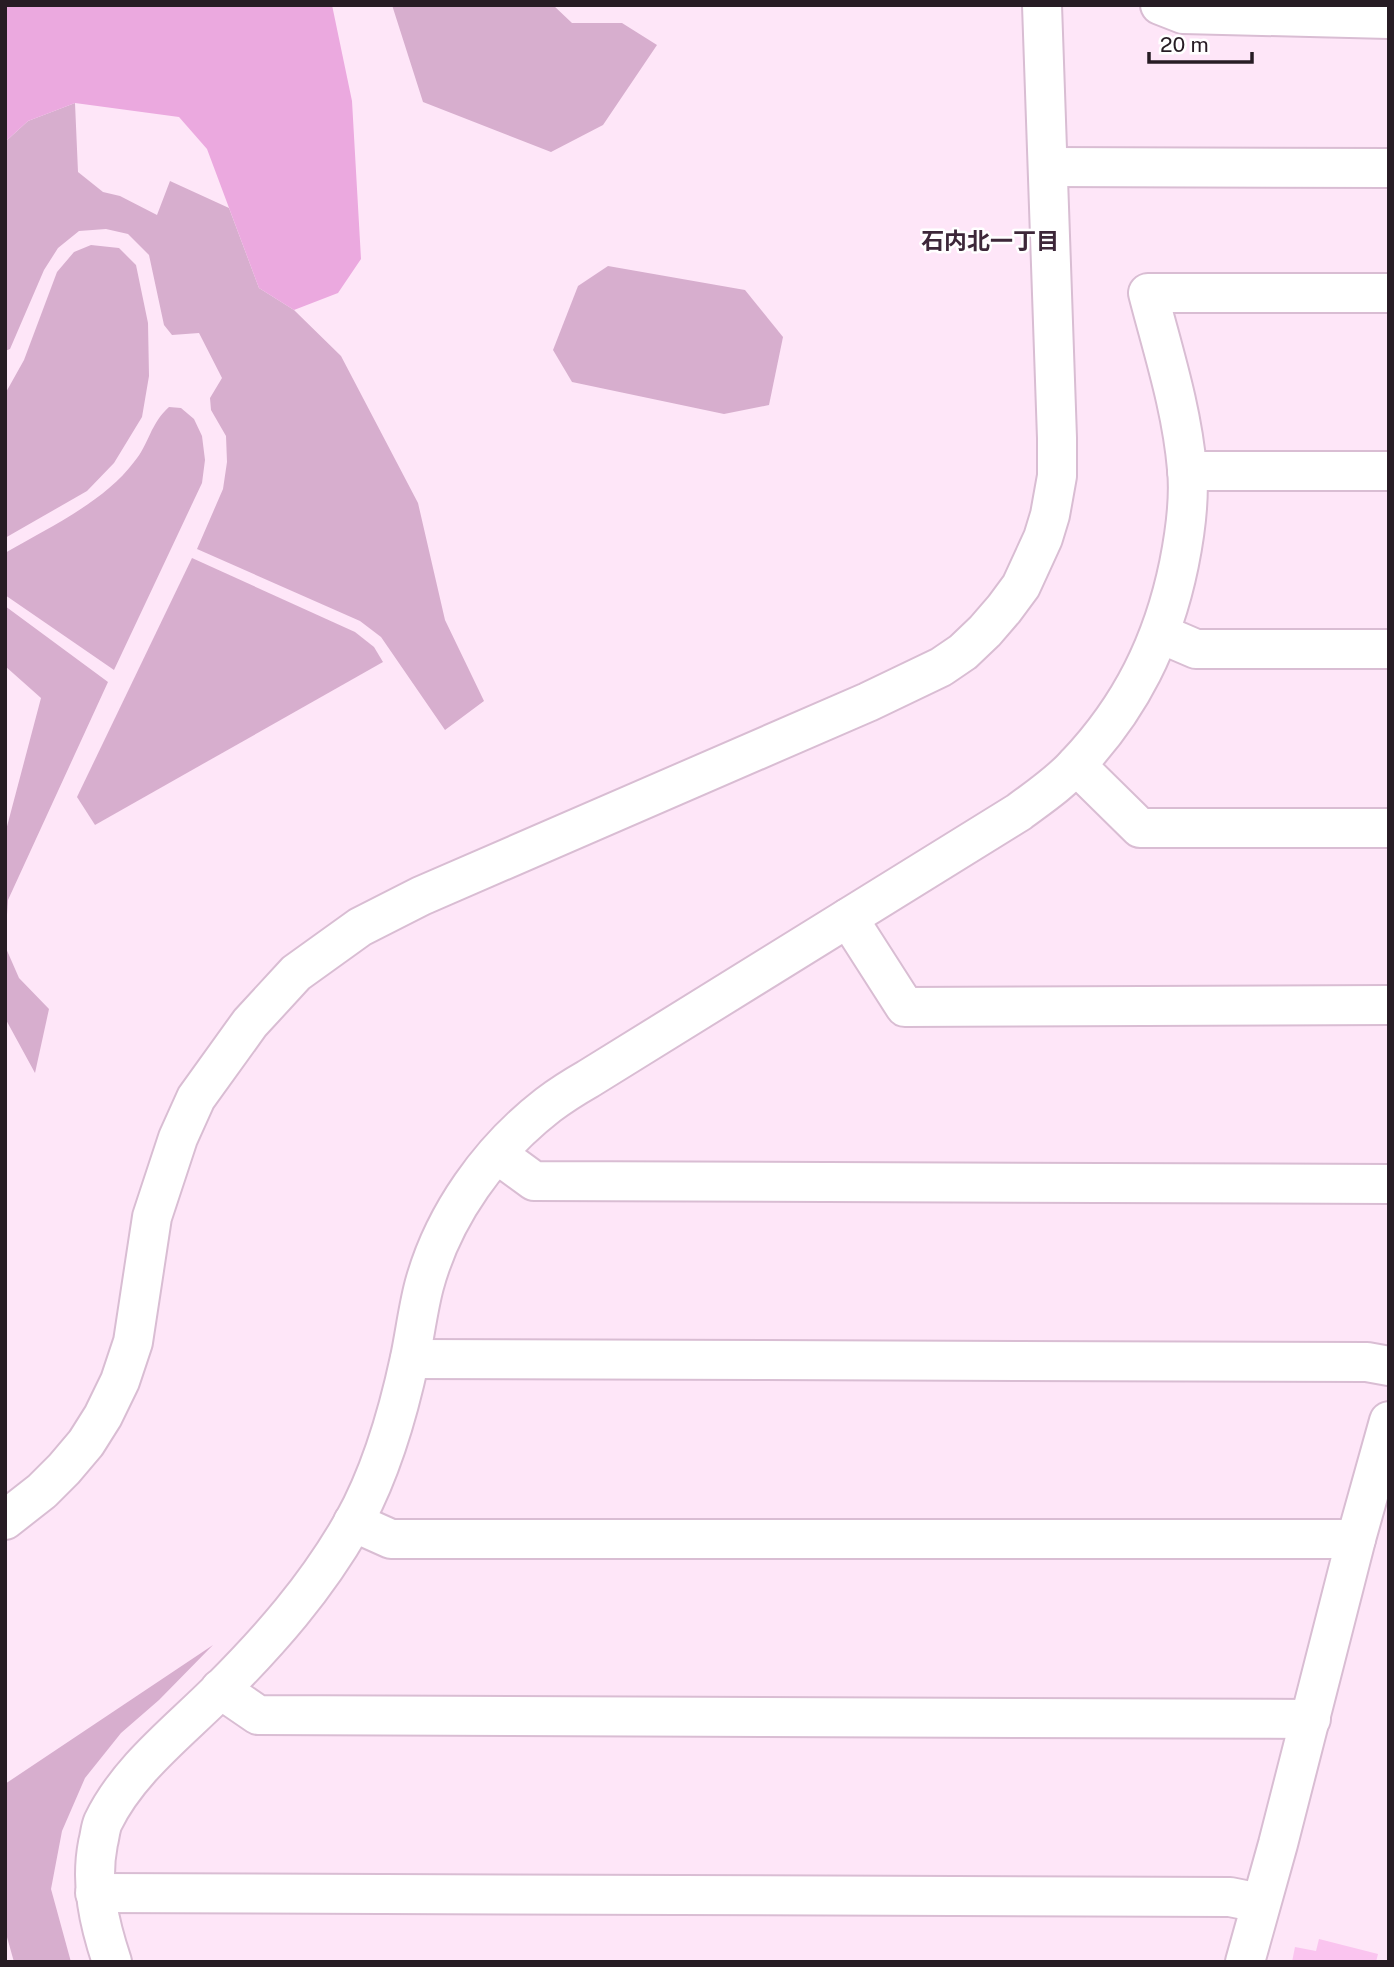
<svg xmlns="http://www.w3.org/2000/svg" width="1394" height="1967" font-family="'Public Sans','Noto Sans JP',sans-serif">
	<rect width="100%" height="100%" fill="#fee6f8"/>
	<g fill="#d7aece">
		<polygon points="392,5 553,5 572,23 622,23 657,45 603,125 551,152 423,102"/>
		<polygon points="75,103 78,172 103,192 120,196 157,215 170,181 229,208 259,288 294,310 341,356 418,503 445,620 484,701 445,730 381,637 360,621 197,549 223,489 227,462 226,436 211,410 210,398 222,378 199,333 172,335 164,325 149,255 128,234 106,229 79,231 58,248 44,270 10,349 5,351 5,142 28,121"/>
		<polygon points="91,245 119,248 136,265 148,323 149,376 142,417 114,463 87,491 5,538 5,394 24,360 57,272 74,252"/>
		<polygon points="608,266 745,290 783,337 769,405 724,414 572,382 553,350 578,286"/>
		<path d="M169 407 181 408 194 419 202 436 205 460 202 483 114 670 5 595V553C48 528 104 502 134 462 149 444 150 424 169 407Z"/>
		<polygon points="192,558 355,632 374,647 383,662 95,825 77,797"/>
		<polygon points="5,606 108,682 8,900 5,944 5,834 41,698 5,666"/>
		<polygon points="5,946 19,978 49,1009 35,1073 5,1018"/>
		<polygon points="213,1645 159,1700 121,1733 85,1778 62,1831 51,1889 71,1962 14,1962 5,1930 5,1784"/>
	</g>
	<polygon fill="#eba9df" points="5,5 332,5 352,101 361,259 338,293 294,310 259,288 207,149 179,117 75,103 28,121 5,142"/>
	<polygon fill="#fac4ef" points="1319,1939 1378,1954 1376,1962 1292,1962 1295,1947 1316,1951"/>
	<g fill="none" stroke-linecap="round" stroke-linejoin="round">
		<defs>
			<g id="minor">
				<polyline points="1160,5 1183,14 1389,19"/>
				<polyline points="1048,167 1389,168"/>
				<polyline points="1187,471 1389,471"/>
				<polyline points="1161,634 1196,649 1389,649"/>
				<polyline points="1076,765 1140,828 1389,828"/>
				<polyline points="848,918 905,1007 1389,1005"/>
				<polyline points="497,1154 534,1181 1389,1184"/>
				<polyline points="410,1359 1367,1362 1389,1366"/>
				<polyline points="5,1520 42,1491 64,1469 86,1443 103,1416 120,1381 133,1342 152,1217 178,1138 196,1098 250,1023 296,973 360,927 421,896 868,702 941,667 963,652 985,631 1004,609 1021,586 1043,538 1050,515 1057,476 1057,438 1042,5"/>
				<polyline points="353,1522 391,1539 1356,1539"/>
				<polyline points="220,1689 258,1715 1311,1719"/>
				<polyline points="95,1893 1230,1897 1260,1903"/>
				<path d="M112 1962C99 1923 90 1884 98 1843 100 1836 100 1829 103 1822 128 1770 178 1732 218 1692 270 1640 316 1588 353 1523 381 1473 398 1414 410 1358 415 1334 418 1309 424 1286 443 1215 490 1150 548 1105 560 1096 574 1087 588 1079L1019 812C1039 797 1060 783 1076 765 1131 707 1163 642 1179 564 1185 534 1190 500 1187 469 1182 409 1163 351 1148 293H1389"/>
				<polyline points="1245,1962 1278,1844 1356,1539 1389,1421"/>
			</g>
		</defs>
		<use href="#minor" stroke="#d9bdd3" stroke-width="42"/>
		<use href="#minor" stroke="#fff" stroke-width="38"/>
	</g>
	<g text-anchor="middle" stroke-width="5" stroke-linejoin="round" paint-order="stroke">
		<g font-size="23" font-weight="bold" fill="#3d2739" stroke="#fff">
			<text x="990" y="249">石内北一丁目</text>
		</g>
	</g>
	<rect width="1394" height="1967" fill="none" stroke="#271c24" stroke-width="14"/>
	<path d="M1149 52v10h103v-10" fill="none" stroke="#271c24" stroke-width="3.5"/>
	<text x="1160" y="52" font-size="21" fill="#271c24" stroke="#ffffff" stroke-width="5" paint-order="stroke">20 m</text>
</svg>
